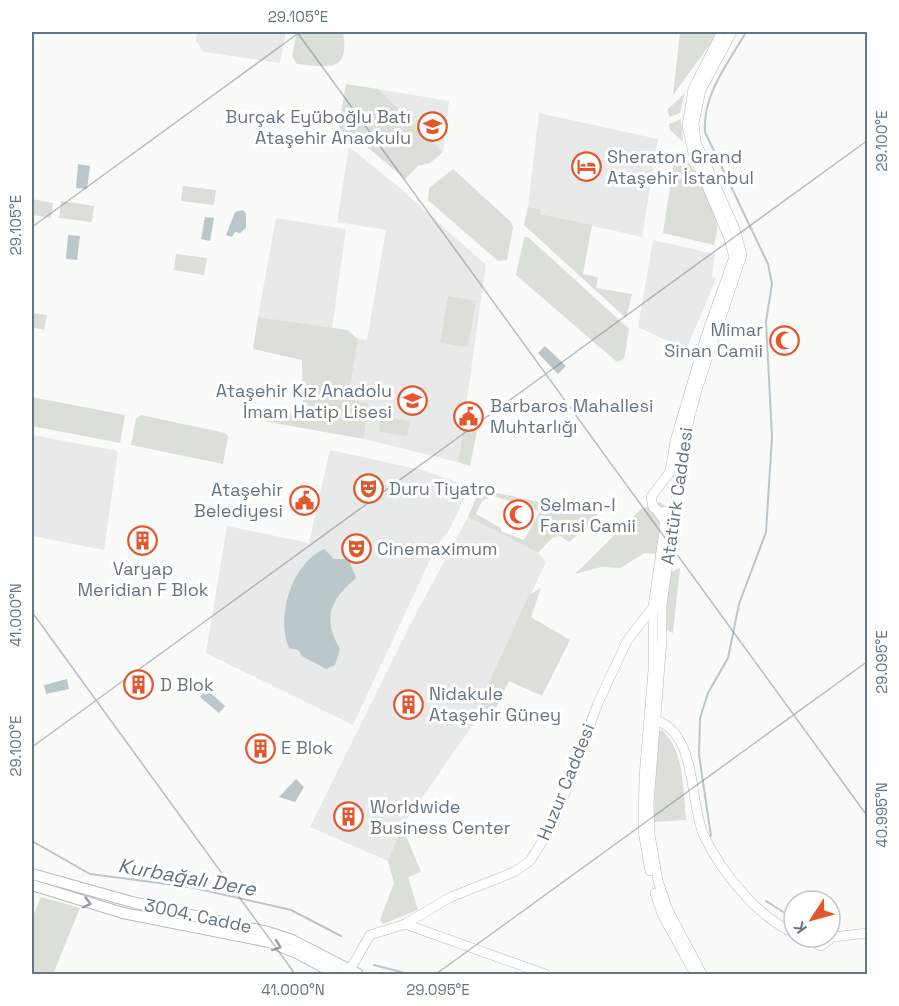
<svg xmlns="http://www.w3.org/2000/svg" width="899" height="1006" font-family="'Space Grotesk',sans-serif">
	<rect width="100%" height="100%" fill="#fafaf8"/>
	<g fill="#e8e9e9">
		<polygon points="197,32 286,32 280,63 204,52 196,41"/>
		<polygon points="378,89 449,101 443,152"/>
		<polygon points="539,113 658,139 642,237 540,214 528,207"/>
		<polygon points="349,147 394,183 486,265 458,462 364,439 368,403 348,399 358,339 367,340 386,230 337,222"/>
		<polygon points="276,218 346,229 332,328 258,317"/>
		<polygon points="653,240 715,254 712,276 716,279 686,350 638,327"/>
		<polygon points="32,435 118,451 104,550 32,536"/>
		<polygon points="330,450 422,470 463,484 467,493 449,530 437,545 353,725 206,653 227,526 309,543"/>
		<polygon points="468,517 538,553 546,562 482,698 475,722 402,826 388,861 310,827 410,625"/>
	</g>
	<g fill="#dadfd7" fill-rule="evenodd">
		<path d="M297 32H343C350 73 329 67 297 64L292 56Z"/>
		<polygon points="680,32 719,32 673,95"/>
		<polygon points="346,84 378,89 443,152 430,163 418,166 405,179 353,135 338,133"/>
		<polygon points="685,93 680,113 670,117 667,110"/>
		<polygon points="681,119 683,142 670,130 669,124"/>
		<path d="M679 152C695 166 714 204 717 225 718 231 715 239 714 245L663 233 675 154Z"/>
		<polygon points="453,169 511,222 513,227 507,260 498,261 428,200 429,188"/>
		<polygon points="183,186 216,190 214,205 181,201"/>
		<polygon points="32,199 53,203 51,218 32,215"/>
		<polygon points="61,201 94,206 92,222 59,218"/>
		<polygon points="528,207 541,210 540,214 592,225 583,274 598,277 596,288 632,294 626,318 524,225"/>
		<polygon points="528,237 629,329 624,359 617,362 516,275 524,238"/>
		<polygon points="176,254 207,258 204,275 174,270"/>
		<polygon points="448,296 476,301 468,347 440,343"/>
		<polygon points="32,313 47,315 44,330 32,327"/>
		<polygon points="258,317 348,330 358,339 348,399 368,403 364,439 263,421 264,408 303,415 302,360 253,349"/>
		<polygon points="32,397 125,415 120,443 32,426"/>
		<polygon points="141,415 225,433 228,436 223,464 131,445 136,419"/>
		<polygon points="381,416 410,421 407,436 379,432"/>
		<polygon points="464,424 478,426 470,466 458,462"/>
		<path d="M488 491 548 504V508L559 510 564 504 592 509 597 513V518L569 542 560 536 552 538 538 553 468 517 476 498ZM494 496 540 511 524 540 501 531V528L476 514 482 501Z"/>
		<polygon points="660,502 670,510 660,554 645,553 620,568 601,567 575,574 641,509"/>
		<polygon points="680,568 673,633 664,628 669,573"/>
		<polygon points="541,588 531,617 570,640 542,696 509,681 491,718 479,711 482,698 529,595"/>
		<path d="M656 730 663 731C685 753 683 791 686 820L654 822Z"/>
		<polygon points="402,826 421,872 408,877 418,910 383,924 380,920 394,883 388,861"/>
		<polygon points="41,897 80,908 53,974 32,974 32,919"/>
	</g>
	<g fill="#bbc7cb">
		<polygon points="78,164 90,166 87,189 76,188"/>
		<polygon points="243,210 246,214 246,228 240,233 235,232 232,237 226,235 235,212"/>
		<polygon points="205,217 214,218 210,241 201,239"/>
		<polygon points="68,235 80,236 77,260 66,259"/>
		<polygon points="545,346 566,366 558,374 538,353"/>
		<path d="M324 549 334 559H348L356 578C330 600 322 618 340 649L335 665 326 669 302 656 298 650 289 648C276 617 291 564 324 549Z"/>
		<polygon points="67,679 69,689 46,694 44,685"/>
		<polygon points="206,689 225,706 219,713 200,697"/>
		<polygon points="296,779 304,787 295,802 279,797"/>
	</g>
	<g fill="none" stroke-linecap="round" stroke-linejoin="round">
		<g stroke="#bbc7cb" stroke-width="2">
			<path d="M711 836 699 755 700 718 708 693 728 658 739 604 766 532 772 437 766 321 772 284 768 264 705 132C702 95 729 62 746 32"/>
			<polyline points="32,841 90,874 190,887 291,910 341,936"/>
			<polyline points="766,901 794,919"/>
			<polyline points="374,965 409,974"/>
		</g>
		<defs>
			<g id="secondary">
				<polyline points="676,505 669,511 660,512 653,507 651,497 670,472 675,441 706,336 734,257 728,236 693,153 687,126 693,89 722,32"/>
				<path d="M649 718C699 728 688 800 704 836 722 873 757 916 794 933"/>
				<polyline points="650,871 643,831 644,777 653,671 653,607 664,531 664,520 658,512"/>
				<polyline points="655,893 662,914 695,974"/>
				<polyline points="405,924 545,974"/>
				<polyline points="802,937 821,946 833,937 868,933"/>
				<polyline points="343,974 350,970 370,935 405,924 451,897 514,872 530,861 554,823 598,703 627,641 653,607 662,604"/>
				<polyline points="702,974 668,910 658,881 650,834 649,803 662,640 662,604 674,524 681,450 697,390 742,255 735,229 696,142 694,123 701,90 732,32"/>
			</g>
			<g id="primary">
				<polyline points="32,874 132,902 268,932 292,940 358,974"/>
				<polyline points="32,885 123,913 269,942 297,953 336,974"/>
			</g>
		</defs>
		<use href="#secondary" stroke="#b3babf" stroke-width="10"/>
		<use href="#primary" stroke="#b5babe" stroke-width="12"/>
		<use href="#secondary" stroke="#fff" stroke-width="9"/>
		<use href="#primary" stroke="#fff" stroke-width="10"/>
	</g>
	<defs><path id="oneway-chevron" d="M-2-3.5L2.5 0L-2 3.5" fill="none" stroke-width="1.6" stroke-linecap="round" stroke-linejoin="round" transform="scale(1.5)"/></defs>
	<g stroke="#939fa8">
		<use href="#oneway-chevron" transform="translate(87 903) rotate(15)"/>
		<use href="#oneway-chevron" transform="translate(277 946) rotate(21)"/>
	</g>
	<path fill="none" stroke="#657683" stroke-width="1.5" stroke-opacity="0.45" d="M297 32 868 817M32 227 300 32M32 612 295 974M32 747 868 140M436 974 868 661"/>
	<defs>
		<symbol id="school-ring" viewBox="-11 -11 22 22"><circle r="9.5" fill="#fff" stroke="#e4572e" stroke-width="1.5"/><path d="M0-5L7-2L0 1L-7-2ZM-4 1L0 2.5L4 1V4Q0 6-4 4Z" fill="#e4572e"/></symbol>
		<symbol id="hotel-ring" viewBox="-11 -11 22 22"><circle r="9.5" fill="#fff" stroke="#e4572e" stroke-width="1.5"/><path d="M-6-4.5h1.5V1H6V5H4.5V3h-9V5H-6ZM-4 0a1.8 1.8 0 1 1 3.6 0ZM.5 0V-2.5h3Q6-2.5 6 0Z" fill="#e4572e"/></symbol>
		<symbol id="mosque-ring" viewBox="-11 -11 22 22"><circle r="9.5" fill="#fff" stroke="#e4572e" stroke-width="1.5"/><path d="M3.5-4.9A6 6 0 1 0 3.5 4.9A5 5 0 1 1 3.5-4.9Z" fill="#e4572e"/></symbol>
		<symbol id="civic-ring" viewBox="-11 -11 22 22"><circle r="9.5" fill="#fff" stroke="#e4572e" stroke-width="1.5"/><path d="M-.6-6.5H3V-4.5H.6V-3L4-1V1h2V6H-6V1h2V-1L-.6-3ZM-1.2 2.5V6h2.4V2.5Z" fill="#e4572e"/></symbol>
		<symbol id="theatre-ring" viewBox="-11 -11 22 22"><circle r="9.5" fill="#fff" stroke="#e4572e" stroke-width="1.5"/><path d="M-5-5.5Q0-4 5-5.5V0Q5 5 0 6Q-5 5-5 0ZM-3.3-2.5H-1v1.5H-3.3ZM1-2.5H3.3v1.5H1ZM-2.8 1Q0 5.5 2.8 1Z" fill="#e4572e"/></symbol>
		<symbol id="building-ring" viewBox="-11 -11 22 22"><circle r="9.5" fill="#fff" stroke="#e4572e" stroke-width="1.5"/><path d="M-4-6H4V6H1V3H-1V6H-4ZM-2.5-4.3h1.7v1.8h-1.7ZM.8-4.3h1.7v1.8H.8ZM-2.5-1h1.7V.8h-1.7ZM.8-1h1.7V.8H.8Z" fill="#e4572e"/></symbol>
	</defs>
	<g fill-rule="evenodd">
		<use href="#school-ring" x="416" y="110" width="33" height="33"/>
		<use href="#hotel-ring" x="570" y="150" width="33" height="33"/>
		<use href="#mosque-ring" x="768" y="324" width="33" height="33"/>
		<use href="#school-ring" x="396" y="384" width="33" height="33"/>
		<use href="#civic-ring" x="452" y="400" width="33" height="33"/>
		<use href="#theatre-ring" x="352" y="472" width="33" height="33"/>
		<use href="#civic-ring" x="288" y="484" width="33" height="33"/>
		<use href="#mosque-ring" x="502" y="498" width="33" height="33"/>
		<use href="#building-ring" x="126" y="524" width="33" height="33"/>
		<use href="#theatre-ring" x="340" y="532" width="33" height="33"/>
		<use href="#building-ring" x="122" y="668" width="33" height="33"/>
		<use href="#building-ring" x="392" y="688" width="33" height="33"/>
		<use href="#building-ring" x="244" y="732" width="33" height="33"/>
		<use href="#building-ring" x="332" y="800" width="33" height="33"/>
	</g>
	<g text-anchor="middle" stroke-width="6" stroke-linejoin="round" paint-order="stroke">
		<g font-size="18" fill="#657683" stroke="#fff" text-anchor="start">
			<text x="411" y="123" text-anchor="end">Burçak Eyüboğlu Batı<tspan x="411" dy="21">Ataşehir Anaokulu</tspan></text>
			<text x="607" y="163">Sheraton Grand<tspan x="607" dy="21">Ataşehir İstanbul</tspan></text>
			<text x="763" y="336" text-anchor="end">Mimar<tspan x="763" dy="21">Sinan Camii</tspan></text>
			<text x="392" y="397" text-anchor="end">Ataşehir Kız Anadolu<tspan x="392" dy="21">İmam Hatip Lisesi</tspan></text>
			<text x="490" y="412">Barbaros Mahallesi<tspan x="490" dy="21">Muhtarlığı</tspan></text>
			<text x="389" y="495">Duru Tiyatro</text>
			<text x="283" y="496" text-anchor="end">Ataşehir<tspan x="283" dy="21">Belediyesi</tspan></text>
			<text x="540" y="511">Selman-I<tspan x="540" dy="21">Farısi Camii</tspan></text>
			<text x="377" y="555">Cinemaximum</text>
			<text x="143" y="575" text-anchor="middle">Varyap<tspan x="143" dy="21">Meridian F Blok</tspan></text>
			<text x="160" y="691">D Blok</text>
			<text x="429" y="700">Nidakule<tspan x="429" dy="21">Ataşehir Güney</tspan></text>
			<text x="281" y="754">E Blok</text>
			<text x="370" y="813">Worldwide<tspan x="370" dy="21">Business Center</tspan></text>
		</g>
		<g font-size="18" fill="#657683" stroke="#fff">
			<text transform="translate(677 496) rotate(-82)" y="6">Atatürk Caddesi</text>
			<text transform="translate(566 782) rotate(-68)" y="6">Huzur Caddesi</text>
			<text transform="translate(198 916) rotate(12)" y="6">3004. Cadde</text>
		</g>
		<g font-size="20" font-style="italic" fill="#60757c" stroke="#fff">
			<text transform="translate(187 877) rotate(10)" y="7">Kurbağalı Dere</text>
		</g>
	</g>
	<rect width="899" height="1006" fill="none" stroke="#ffffff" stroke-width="66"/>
	<g transform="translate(812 919) rotate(234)"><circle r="28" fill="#ffffff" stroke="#c1c8cd" stroke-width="1.5"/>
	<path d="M0-4.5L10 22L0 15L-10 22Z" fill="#e4572e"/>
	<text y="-9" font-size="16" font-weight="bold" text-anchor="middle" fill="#657683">K</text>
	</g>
	<rect x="33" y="33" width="833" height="940" fill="none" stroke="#657683" stroke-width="2"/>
	<g font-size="15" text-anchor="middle" fill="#657683">
		<text x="298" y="22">29.105°E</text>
		<text transform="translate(882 141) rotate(-90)" y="5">29.100°E</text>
		<text transform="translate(16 225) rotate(-90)" y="5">29.105°E</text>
		<text transform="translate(16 615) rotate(-90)" y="5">41.000°N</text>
		<text transform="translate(882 662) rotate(-90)" y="5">29.095°E</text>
		<text transform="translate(16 746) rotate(-90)" y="5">29.100°E</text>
		<text transform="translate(882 815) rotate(-90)" y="5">40.995°N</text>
		<text x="293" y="995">41.000°N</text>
		<text x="438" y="995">29.095°E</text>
	</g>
</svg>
